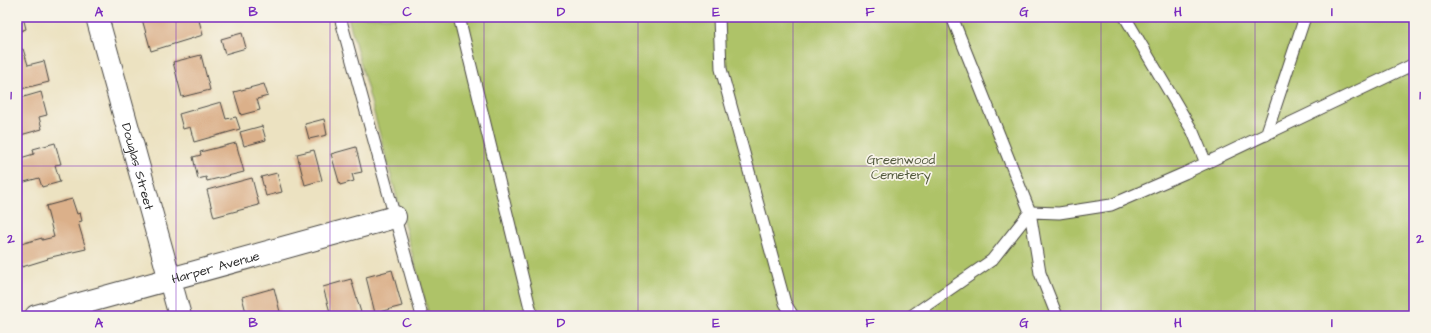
<svg xmlns="http://www.w3.org/2000/svg" width="1431" height="333" font-family="'Architects Daughter',sans-serif">
	<rect width="100%" height="100%" fill="#f7f3e8"/>
	<filter id="ink" filterUnits="userSpaceOnUse"><feTurbulence type="fractalNoise" baseFrequency=".025" numOctaves="2"/><feDisplacementMap in="SourceGraphic" scale="8" xChannelSelector="R" yChannelSelector="G"/><feConvolveMatrix kernelMatrix="1 2 1 2 8 2 1 2 1" color-interpolation-filters="sRGB"/></filter>
	<filter id="wash" filterUnits="userSpaceOnUse"><feTurbulence type="fractalNoise" baseFrequency=".012" numOctaves="4" result="noise"/><feDisplacementMap in="SourceGraphic" scale="16" xChannelSelector="R" yChannelSelector="G"/><feGaussianBlur stdDeviation="0.9" result="paint"/><feColorMatrix in="noise" values="0 0 0 0 0 0 0 0 0 0 0 0 0 0 0 0 0 1.4 0 .05"/><feComposite in="paint" operator="in"/></filter>
	<g filter="url(#wash)">
		<rect width="100%" height="100%" fill="#ece2c1"/>
		<polygon fill="#aec368" stroke="#6c774a" points="348,17 1414,17 1414,316 429,316"/>
		<g id="blocks">
			<g fill="#dbb08a">
				<polygon points="17,17 23,17 26,29 17,32"/>
				<polygon points="146,17 198,17 203,35 151,51 142,19"/>
				<polygon points="242,33 246,48 225,54 221,39"/>
				<polygon points="23,49 28,65 44,61 49,82 17,90 17,51"/>
				<polygon points="201,55 210,90 182,97 173,62"/>
				<polygon points="264,84 268,96 257,99 260,110 241,115 234,92"/>
				<polygon points="41,92 47,115 39,117 42,129 17,136 17,99"/>
				<polygon points="221,102 226,119 236,117 240,129 194,142 190,127 183,129 179,114"/>
				<polygon points="324,119 327,135 309,139 305,124"/>
				<polygon points="262,126 266,140 244,146 240,132"/>
				<polygon points="55,143 61,164 55,165 60,182 42,187 39,178 17,184 17,159 34,154 33,149"/>
				<polygon points="236,143 244,172 207,181 206,177 198,179 193,157 201,155 200,152"/>
				<polygon points="356,147 362,172 352,174 354,181 340,185 331,154"/>
				<polygon points="314,150 322,180 305,185 297,154"/>
				<polygon points="277,173 282,192 266,196 261,177"/>
				<polygon points="252,178 259,205 214,217 207,190"/>
				<polygon points="72,199 77,214 80,213 82,221 78,222 86,249 47,258 48,259 22,267 17,245 42,238 42,240 54,237 46,206"/>
				<polygon points="392,270 402,306 375,313 366,277"/>
				<polygon points="351,279 362,316 331,316 323,287"/>
				<polygon points="274,288 281,316 247,316 242,297"/>
			</g>
		</g>
	</g>
	<g filter="url(#ink)">
		<use href="#blocks" fill-opacity="0" stroke="#484642" stroke-width="1"/>
		<g fill="none" stroke-linecap="round" stroke-linejoin="round">
			<defs>
				<g id="service">
					<polyline points="340,17 422,316"/>
					<polyline points="459,17 532,316"/>
					<polyline points="719,17 721,69 785,303 793,316"/>
					<polyline points="1125,17 1193,132 1206,163"/>
					<polyline points="1266,135 1305,17"/>
					<polyline points="911,316 992,260 1030,212 952,17"/>
					<polyline points="1057,316 1040,273 1030,212 1059,213 1111,205 1185,173 1414,64"/>
				</g>
				<g id="minor">
					<path id="s1" d="M97 17 180 316"/>
					<path id="s2" d="M36 316 395 217"/>
				</g>
			</defs>
			<use href="#service" stroke="#484642" stroke-width="13"/>
			<use href="#minor" stroke="#484642" stroke-width="24"/>
			<use href="#service" stroke="#fff" stroke-width="11"/>
			<use href="#minor" stroke="#fff" stroke-width="22"/>
		</g>
	</g>
	<path fill="none" stroke="#7b2cbf" stroke-width="1" stroke-opacity="0.55" d="M176 17V316M330 17V316M484 17V316M638 17V316M793 17V316M947 17V316M1101 17V316M1255 17V316M17 166H1414"/>
	<g text-anchor="middle" stroke-width="3.5" stroke-linejoin="round" paint-order="stroke">
		<g font-size="13" fill="#52593d" stroke="#f7f3e8">
			<text x="901" y="164">Greenwood<tspan x="901" dy="15">Cemetery</tspan></text>
		</g>
		<g font-size="13" fill="#2b2b2b" stroke="#f7f3e8">
			<text dy="5" stroke="none"><textPath href="#s1" startOffset="155">Douglas Street</textPath></text>
			<text dy="5" stroke="none"><textPath href="#s2" startOffset="186">Harper Avenue</textPath></text>
		</g>
	</g>
	<rect width="1431" height="333" fill="none" stroke="#f7f3e8" stroke-width="44"/>
	<rect x="22" y="22" width="1387" height="289" fill="none" stroke="#7b2cbf" stroke-width="1.5"/>
	<g font-size="13" text-anchor="middle" font-weight="bold" fill="#7b2cbf">
		<text x="99" y="16">A</text>
		<text x="253" y="16">B</text>
		<text x="407" y="16">C</text>
		<text x="561" y="16">D</text>
		<text x="716" y="16">E</text>
		<text x="870" y="16">F</text>
		<text x="1024" y="16">G</text>
		<text x="1178" y="16">H</text>
		<text x="1332" y="16">I</text>
		<text x="11" y="99">1</text>
		<text x="1420" y="99">1</text>
		<text x="11" y="243">2</text>
		<text x="1420" y="243">2</text>
		<text x="99" y="327">A</text>
		<text x="253" y="327">B</text>
		<text x="407" y="327">C</text>
		<text x="561" y="327">D</text>
		<text x="716" y="327">E</text>
		<text x="870" y="327">F</text>
		<text x="1024" y="327">G</text>
		<text x="1178" y="327">H</text>
		<text x="1332" y="327">I</text>
	</g>
</svg>
